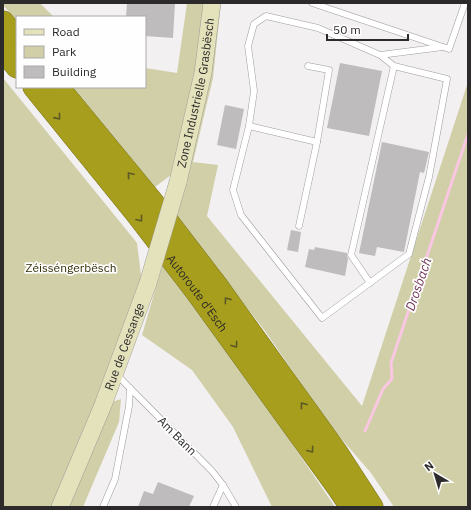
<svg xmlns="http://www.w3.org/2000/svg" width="471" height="510" font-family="'IBM Plex Sans',sans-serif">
	<rect width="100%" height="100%" fill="#f3f0f1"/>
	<g fill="#d0cfa7">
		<polygon points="3,3 40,3 54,17 17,17 17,21 3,5"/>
		<polygon points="187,3 221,3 213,78 193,162 218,165 207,216 362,406 468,82 468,507 394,507 371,473 333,429 265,331 177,216 184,189 171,175 155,187 73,87 145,87 145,68 177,73"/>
		<polygon points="3,78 137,243 141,275 148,283 103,405 121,399 119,422 83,507 3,507"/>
		<polygon points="163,263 240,367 335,507 272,507 233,427 192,370 142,335"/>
	</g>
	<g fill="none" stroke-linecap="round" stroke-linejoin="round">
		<polyline stroke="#f9c7e2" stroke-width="3" points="365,431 383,389 392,379 391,363 468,134"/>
	</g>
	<g fill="#bfbcbd">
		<polygon points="127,3 175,3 173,38 145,36 145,17 126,17"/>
		<polygon points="340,63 382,71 369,136 327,128"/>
		<polygon points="225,105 244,109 236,149 217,145"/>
		<polygon points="382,142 429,152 424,173 420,172 404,252 377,247 375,256 359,253"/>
		<polygon points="291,230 301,232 298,252 287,250"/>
		<polygon points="315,247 347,253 347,256 348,259 345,276 305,267 309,249 314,250"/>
		<polygon points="158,482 194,496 189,507 138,507 144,491 153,494"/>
	</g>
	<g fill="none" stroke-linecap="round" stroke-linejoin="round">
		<defs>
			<g id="service">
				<polyline points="312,3 449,49 465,3"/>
				<polyline points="380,55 394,66 447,79 429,177 409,254 322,318 241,215 233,190 249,126 254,91 248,46 254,24 266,16 318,28 380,55 443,47"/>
				<polyline points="249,126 317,142"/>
				<polyline points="299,226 317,142 329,70 308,66"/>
				<polyline points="370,283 351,255 394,66"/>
				<polyline points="116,374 212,471 223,485 236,507"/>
				<polyline points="103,507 115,479 129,406 130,388"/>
				<polyline points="213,507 223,485"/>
			</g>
			<g id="secondary">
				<path id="s1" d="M178 182 203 73 212 3"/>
				<path id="s2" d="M60 507 103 405 148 283"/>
			</g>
			<g id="motorway">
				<polyline points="3,22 17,39"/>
				<polyline points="3,50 17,67"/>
				<path id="s3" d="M34 87 136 213 196 291 339 489 351 507"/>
				<polyline points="58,87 151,200 217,286 337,453 372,507"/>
			</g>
		</defs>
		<use href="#service" stroke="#9f9c9d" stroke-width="7"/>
		<use href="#secondary" stroke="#9f9c9d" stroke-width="18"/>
		<use href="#motorway" stroke="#7b7521" stroke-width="23"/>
		<use href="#service" stroke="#fff" stroke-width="6"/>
		<use href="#secondary" stroke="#e4e2bb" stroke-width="17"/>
		<use href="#motorway" stroke="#a69e1c" stroke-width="22"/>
		<defs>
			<polyline id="secondary-bridge" points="148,283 178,182"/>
		</defs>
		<use href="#secondary-bridge" stroke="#9f9c9d" stroke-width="18" stroke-linecap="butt"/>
		<use href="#secondary-bridge" stroke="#e4e2bb" stroke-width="17"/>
	</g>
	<defs><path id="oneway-chevron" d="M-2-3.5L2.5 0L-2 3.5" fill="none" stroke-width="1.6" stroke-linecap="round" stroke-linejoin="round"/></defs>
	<g stroke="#5d5825">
		<use href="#oneway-chevron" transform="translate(58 117) rotate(51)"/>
		<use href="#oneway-chevron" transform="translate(130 175) rotate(-130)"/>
		<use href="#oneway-chevron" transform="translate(140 219) rotate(52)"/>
		<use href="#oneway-chevron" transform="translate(227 300) rotate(-126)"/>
		<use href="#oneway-chevron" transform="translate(235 345) rotate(54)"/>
		<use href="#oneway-chevron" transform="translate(303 405) rotate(-126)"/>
		<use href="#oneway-chevron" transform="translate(311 450) rotate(54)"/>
	</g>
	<g text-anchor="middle" stroke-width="3.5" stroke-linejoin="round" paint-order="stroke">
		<g font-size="12" fill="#2c2a2b" stroke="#fffefe">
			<text dy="4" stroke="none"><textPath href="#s1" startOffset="91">Zone Industrielle Grasbësch</textPath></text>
			<text dy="4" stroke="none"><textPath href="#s3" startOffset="263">Autoroute d'Esch</textPath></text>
			<text dy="4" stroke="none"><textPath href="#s2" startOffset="173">Rue de Cessange</textPath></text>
			<text transform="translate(177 436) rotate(45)" y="4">Am Bann</text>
		</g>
		<g font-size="12" fill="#312e05" stroke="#fffefe">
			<text x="71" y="272">Zéisséngerbësch</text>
		</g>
		<g font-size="13" font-style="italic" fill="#6c3054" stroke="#fffefe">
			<text transform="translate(418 284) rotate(-71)" y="5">Drosbach</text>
		</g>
	</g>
	<rect width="471" height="510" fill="none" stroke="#2c2a2b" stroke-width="8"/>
	<rect x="16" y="16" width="130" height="72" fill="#fffefe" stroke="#aba9aa"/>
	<rect x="24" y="29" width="20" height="6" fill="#e4e2bb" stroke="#aba9aa"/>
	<text x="52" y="36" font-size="12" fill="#2c2a2b">Road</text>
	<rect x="24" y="46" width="20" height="12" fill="#d0cfa7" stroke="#aba9aa"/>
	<text x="52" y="56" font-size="12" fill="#2c2a2b">Park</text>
	<rect x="24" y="66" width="20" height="12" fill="#bfbcbd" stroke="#aba9aa"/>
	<text x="52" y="76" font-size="12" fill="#2c2a2b">Building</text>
	<g transform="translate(435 474) rotate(322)" stroke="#fffefe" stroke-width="3" paint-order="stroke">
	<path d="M0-3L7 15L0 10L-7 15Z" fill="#2c2a2b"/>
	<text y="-6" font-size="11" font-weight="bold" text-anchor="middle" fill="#2c2a2b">N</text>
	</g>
	<path d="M327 34v6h81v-6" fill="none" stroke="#2c2a2b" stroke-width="2"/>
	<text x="333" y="34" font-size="12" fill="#2c2a2b" stroke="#fffefe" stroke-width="3" paint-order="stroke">50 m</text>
</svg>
